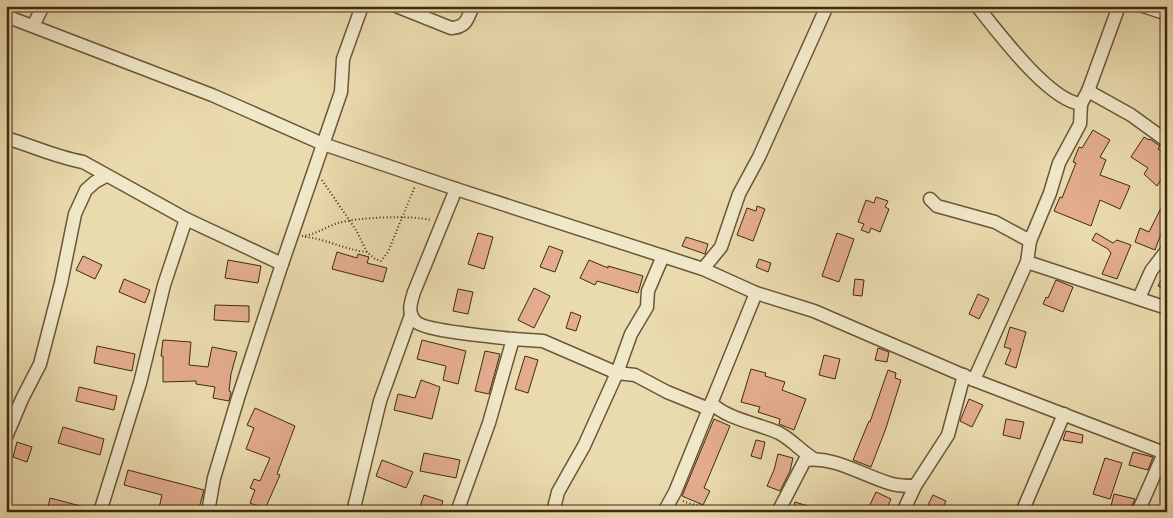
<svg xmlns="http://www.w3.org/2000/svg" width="1173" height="518" font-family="'Libre Bodoni',serif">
	<rect width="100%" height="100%" fill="#eadbae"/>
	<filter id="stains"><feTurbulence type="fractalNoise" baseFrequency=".004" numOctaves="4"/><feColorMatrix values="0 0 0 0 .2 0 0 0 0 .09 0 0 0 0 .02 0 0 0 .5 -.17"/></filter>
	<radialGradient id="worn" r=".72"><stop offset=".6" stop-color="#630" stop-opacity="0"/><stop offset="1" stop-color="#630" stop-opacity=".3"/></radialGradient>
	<g fill="#e3ac8e" stroke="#3f2b0f">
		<polygon points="1093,130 1110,140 1100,157 1106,160 1100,175 1130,186 1120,209 1100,200 1091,226 1054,211 1060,197 1062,198 1076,163 1073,162 1079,147 1082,148"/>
		<polygon points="1144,137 1149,140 1150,139 1160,146 1158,149 1167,155 1167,170 1157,186 1144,174 1148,168 1131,157"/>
		<polygon points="876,197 888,201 885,207 889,209 880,232 871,228 869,233 861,230 864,224 858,222 866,200 874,203"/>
		<polygon points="757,206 765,209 753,241 737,235 747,208 756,211"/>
		<polygon points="1161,208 1167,211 1167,233 1162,231 1155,250 1135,242 1140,228 1149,232"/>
		<polygon points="478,233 493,237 484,269 468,264"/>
		<polygon points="837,233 854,239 839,282 822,276"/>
		<polygon points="1096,233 1113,243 1117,240 1131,245 1117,279 1102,274 1111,253 1108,249 1092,240"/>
		<polygon points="686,237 708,244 705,254 682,246"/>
		<polygon points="549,246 563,251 555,272 540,267"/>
		<polygon points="337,252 357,258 358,254 369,257 367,263 387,268 383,282 332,269"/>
		<polygon points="83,256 102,265 95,279 76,270"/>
		<polygon points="759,259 771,263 768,272 756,267"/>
		<polygon points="228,260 261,266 258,283 225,278"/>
		<polygon points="589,260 608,268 608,266 643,276 638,293 597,281 595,285 580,278"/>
		<polygon points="1167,268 1167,290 1158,286"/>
		<polygon points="124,279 150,290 145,303 119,292"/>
		<polygon points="855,279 864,280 862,296 853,295"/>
		<polygon points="1056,280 1073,287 1063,312 1043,304 1046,297 1048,298"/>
		<polygon points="534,288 550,296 534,328 518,320"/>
		<polygon points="458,289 473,292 468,314 453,311"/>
		<polygon points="978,294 989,299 979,319 969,314"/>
		<polygon points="215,305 249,306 249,322 214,320"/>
		<polygon points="571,312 581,316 576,331 566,328"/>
		<polygon points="1010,327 1026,332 1016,368 1005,364 1011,349 1004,347"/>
		<polygon points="163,340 191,342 189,365 208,367 212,347 237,352 231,374 229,391 231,392 229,401 213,398 215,387 196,384 196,381 163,382 163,356 161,356"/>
		<polygon points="422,340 466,351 458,384 443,380 446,366 417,359"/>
		<polygon points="97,346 135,354 132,371 94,363"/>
		<polygon points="878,348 889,352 887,362 875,360"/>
		<polygon points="485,351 500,354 489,394 475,391"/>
		<polygon points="824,355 840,359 835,379 819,375"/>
		<polygon points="525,356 538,360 528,393 515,389"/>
		<polygon points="751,369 766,373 765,376 785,382 782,390 806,399 794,430 779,424 780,419 758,412 760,407 741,402"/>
		<polygon points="888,370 896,373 895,378 901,380 886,428 871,467 853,460 869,421 870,422"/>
		<polygon points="421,380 440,387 432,419 394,410 398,394 415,398"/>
		<polygon points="79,387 117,396 114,410 76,401"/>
		<polygon points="969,399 983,405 972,427 960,421"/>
		<polygon points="255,408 295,426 277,474 280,475 265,509 250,503 255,490 250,488 254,479 260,481 270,458 246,449 254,428 247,425"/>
		<polygon points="714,419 730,426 704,488 710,491 703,505 682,496"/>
		<polygon points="1006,419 1024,422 1020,439 1003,435"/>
		<polygon points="63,427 104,439 100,455 58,443"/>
		<polygon points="1066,431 1083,435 1082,443 1063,440"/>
		<polygon points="756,440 765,442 761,459 751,456"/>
		<polygon points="17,442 32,447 27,462 13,457"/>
		<polygon points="1133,452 1153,457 1148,470 1129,465"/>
		<polygon points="424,453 460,460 456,478 420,471"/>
		<polygon points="778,454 793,458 790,471 780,491 767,486 774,470"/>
		<polygon points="1105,458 1122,463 1110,499 1093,494"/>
		<polygon points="382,460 413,472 406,488 376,476"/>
		<polygon points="128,470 204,490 198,512 158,512 162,495 124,485"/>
		<polygon points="876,492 891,499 885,512 873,512 868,509"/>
		<polygon points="1114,494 1135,499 1130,510 1111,506"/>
		<polygon points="424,495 443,501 439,512 418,512"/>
		<polygon points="933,495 946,501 941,511 928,505"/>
		<polygon points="50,498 92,509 92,512 47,512"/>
		<polygon points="795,502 820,510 820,512 792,512"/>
	</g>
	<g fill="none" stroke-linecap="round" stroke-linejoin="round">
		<defs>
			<g id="minor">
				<path d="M396 6 451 28C467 27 467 19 473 6"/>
				<polyline points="1143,6 1167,14"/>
				<polyline points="6,16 212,95 323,144 456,189 703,269 756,293 814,311 974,380 1167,454"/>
				<polyline points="33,26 43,6"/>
				<polyline points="1088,91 1131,115 1167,141"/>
				<polyline points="1081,104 1088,91 1119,6"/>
				<path d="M6 138C33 146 55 157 83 162L186 219 282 264"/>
				<path d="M456 189 414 292C411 302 407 312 415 321 423 331 496 337 513 339"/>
				<polyline points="930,199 937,206 995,222 1030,241"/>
				<polyline points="1027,262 1167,308"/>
				<polyline points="703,269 721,247 739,194 759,157 827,6"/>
				<polyline points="1139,298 1151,271 1167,250"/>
				<path d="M974 380 1027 262 1030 241 1050 193 1059 163 1080 124 1081 104C1049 101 997 31 977 6"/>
				<path d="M711 403C729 420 757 423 779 433 791 439 802 452 814 459"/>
				<polyline points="6,437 22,399 40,364 61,283 75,214 86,190 95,182 106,176"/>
				<polyline points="100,512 140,383 164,285 186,219"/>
				<polyline points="208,512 214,478 238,398 282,264 341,92 343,59 362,6"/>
				<polyline points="353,512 380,401 411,315"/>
				<polyline points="457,512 489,423 513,339 543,341 617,373 635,375 667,392 709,409"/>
				<polyline points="553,512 558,492 584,446 617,373 631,334 647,307 648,291 663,256"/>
				<polyline points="664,512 675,492 756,293"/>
				<path d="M778 512 805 460C836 456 863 476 892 484 899 486 908 486 915 486"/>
				<polyline points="903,512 915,486 948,435 964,375"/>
				<polyline points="1022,512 1064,414"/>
				<polyline points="1138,512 1164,453"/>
			</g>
		</defs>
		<use href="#minor" stroke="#6a5737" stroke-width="15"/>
		<g stroke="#3f2b0f" stroke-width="2" stroke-dasharray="1 2.5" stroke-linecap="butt">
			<polyline points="322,180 356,230 367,252 375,259 381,261 388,252 415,186"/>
			<path d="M302 236C315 235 326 227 338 223 359 217 410 215 431 220"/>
			<path d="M305 237C327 239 345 250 367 252"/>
			<path d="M683 501C694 506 712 507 718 512"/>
		</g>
		<use href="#minor" stroke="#f1e8ca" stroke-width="12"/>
	</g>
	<rect width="1173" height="518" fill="none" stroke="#eadbae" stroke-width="25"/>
	<rect x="8" y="8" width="1158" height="503" fill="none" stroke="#3f2b0f" stroke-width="2.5"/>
	<rect x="12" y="12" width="1148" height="493" fill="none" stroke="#3f2b0f"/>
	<rect width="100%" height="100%" filter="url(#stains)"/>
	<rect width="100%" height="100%" fill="url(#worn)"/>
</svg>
